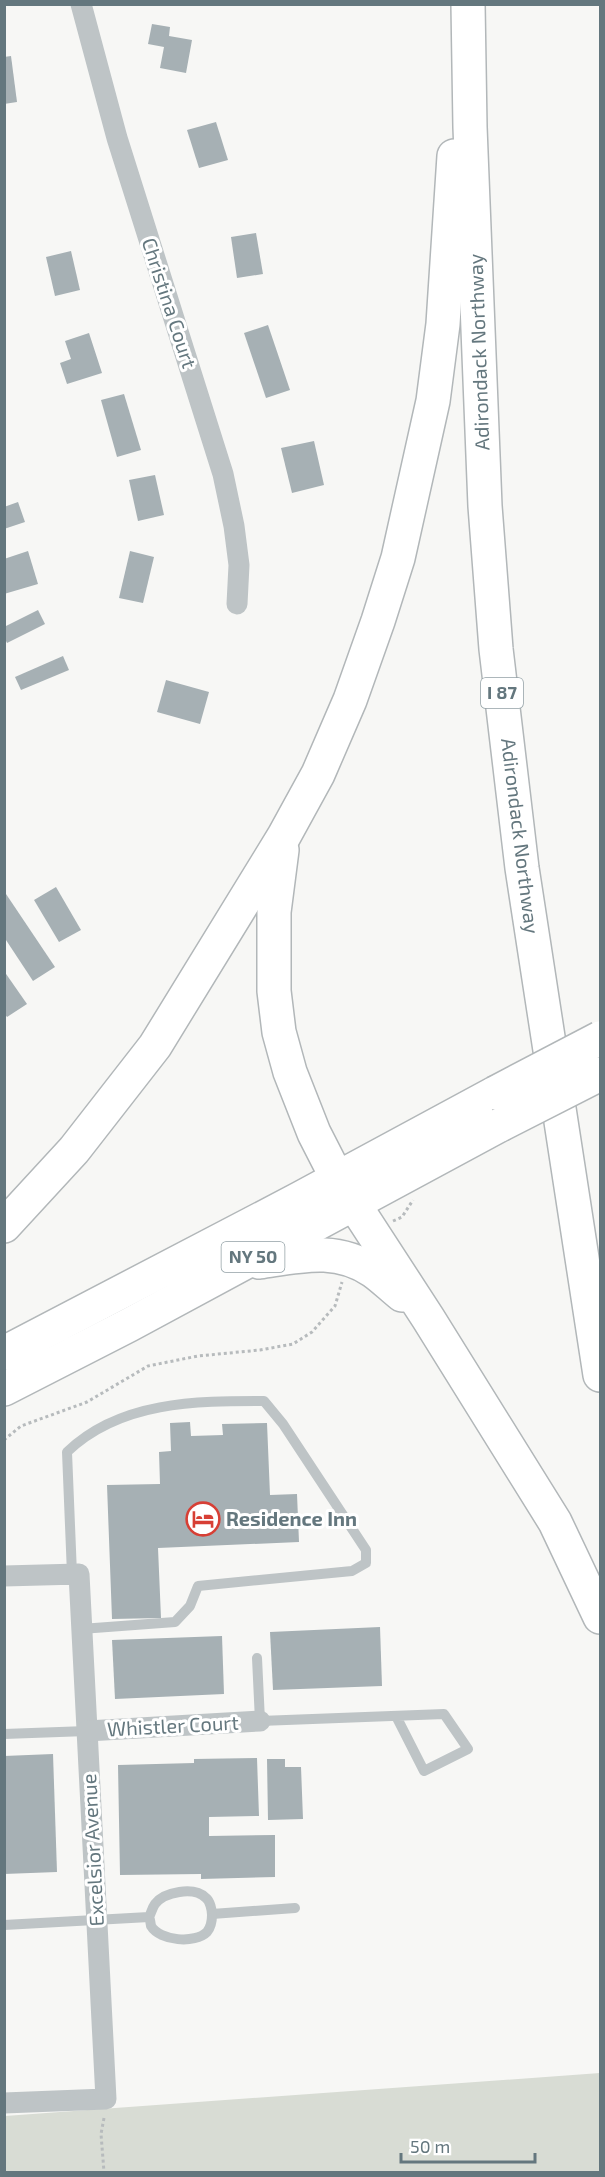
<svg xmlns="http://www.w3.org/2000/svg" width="605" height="2177" font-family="'Exo 2',sans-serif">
	<rect width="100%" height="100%" fill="#f7f7f5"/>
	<polygon fill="#d8dcd4" points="600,2073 600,2172 5,2172 5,2116"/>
	<g fill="#a6b0b4">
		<polygon points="152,24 170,27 169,36 192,40 186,73 160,68 164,47 148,44"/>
		<polygon points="11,56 17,102 4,104 4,57"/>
		<polygon points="216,122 228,160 199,168 187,130"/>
		<polygon points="256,233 263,274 237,278 231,237"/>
		<polygon points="71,251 80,290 55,296 46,257"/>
		<polygon points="268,325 290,390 266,398 244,333"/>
		<polygon points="89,333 102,373 67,384 60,363 71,359 65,341"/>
		<polygon points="124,394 141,450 117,457 101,400"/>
		<polygon points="314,441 324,485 292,493 281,448"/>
		<polygon points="155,475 164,515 138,521 129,480"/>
		<polygon points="18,502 25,522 4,529 4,507"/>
		<polygon points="28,551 38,584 4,594 4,559"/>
		<polygon points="130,551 154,557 143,603 119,598"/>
		<polygon points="38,610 45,624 7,643 4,637 4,627"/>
		<polygon points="63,656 69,670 21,690 15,677"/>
		<polygon points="166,680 209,692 200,724 157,712"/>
		<polygon points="56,887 81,930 59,942 34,900"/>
		<polygon points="4,891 55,967 33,981 4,937"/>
		<polygon points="4,971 27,1004 7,1017 4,1013"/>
		<polygon points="190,1422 191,1436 223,1435 222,1424 267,1423 270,1495 297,1494 299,1542 158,1548 161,1618 112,1619 107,1485 160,1484 159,1452 171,1451 170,1423"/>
		<polygon points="380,1627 382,1686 273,1690 270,1632"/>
		<polygon points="222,1636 224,1694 115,1699 112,1640"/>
		<polygon points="53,1754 57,1872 4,1874 4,1756"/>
		<polygon points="257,1758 259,1816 209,1817 209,1836 275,1835 275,1877 201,1879 201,1874 120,1875 118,1765 194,1763 194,1759"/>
		<polygon points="267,1759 285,1759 285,1767 301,1767 303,1819 268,1820"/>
	</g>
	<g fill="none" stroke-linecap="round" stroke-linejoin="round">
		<defs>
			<g id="highway">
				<polyline points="468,4 470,127 485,506 496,649 522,868 600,1375"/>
				<polyline points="282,850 274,912 274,991 279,1032 290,1072 314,1133 337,1178 428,1318 555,1522 600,1617"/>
				<polyline points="4,1226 74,1150 155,1046 284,836 318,774 350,700 378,621 398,558 433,401 443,324 454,156"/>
				<path d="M259 1262C300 1256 336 1246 373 1271 383 1278 392 1287 402 1295"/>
				<polyline points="4,1353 299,1199 495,1093"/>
				<polyline points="4,1389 129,1325 500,1125"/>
			</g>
		</defs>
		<use href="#highway" stroke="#b2b7b9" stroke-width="36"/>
		<g stroke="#b7bbbd" stroke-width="3" stroke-dasharray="3 3" stroke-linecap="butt">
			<polyline points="393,1221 402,1217 413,1200"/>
			<polyline points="4,1440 21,1426 87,1402 148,1366 198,1356 260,1350 293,1344 312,1332 335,1306 342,1282"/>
			<polyline points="104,2118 101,2134 104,2172"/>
		</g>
		<g stroke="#bec4c6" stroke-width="10">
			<path d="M72 1574 67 1452C120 1401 196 1401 264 1401L283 1424 366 1550V1563L352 1571 198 1586 190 1606 175 1622 81 1629"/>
			<polyline points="257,1658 260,1721 444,1714 468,1749 424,1771 396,1716"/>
			<polyline points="4,1734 87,1731"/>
			<polyline points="212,1914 295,1908"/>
			<path d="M4 1925 149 1917C151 1914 152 1908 155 1904 164 1892 194 1886 206 1898 210 1901 212 1910 212 1915 212 1921 211 1927 207 1932 195 1944 160 1941 151 1926 151 1926 150 1918 149 1917"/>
		</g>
		<g stroke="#bec4c6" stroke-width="21">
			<polyline points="81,4 117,138 223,474 234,526 239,565 237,604"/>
			<polyline points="4,1576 79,1574 106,2099 4,2103"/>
			<polyline points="87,1731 260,1721"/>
		</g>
		<use href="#highway" stroke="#fff" stroke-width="33"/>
		<defs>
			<g id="highway-bridge">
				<polyline points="495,1093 600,1038"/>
				<polyline points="500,1125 600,1074"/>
			</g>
		</defs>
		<use href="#highway-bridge" stroke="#b2b7b9" stroke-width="36" stroke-linecap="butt"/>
		<use href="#highway-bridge" stroke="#fff" stroke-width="33"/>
	</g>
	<defs>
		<symbol id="hotel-ring" viewBox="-11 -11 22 22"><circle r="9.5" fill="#fff" stroke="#d73f35" stroke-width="1.5"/><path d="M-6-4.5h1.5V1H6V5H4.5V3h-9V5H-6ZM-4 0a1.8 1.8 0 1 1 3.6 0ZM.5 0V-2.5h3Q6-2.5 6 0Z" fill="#d73f35"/></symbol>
	</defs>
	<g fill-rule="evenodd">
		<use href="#hotel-ring" x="184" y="1500" width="38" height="38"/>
	</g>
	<g text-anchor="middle" stroke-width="6" stroke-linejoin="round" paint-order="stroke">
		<g fill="#fff" stroke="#92a0a5" stroke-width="1.5">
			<rect x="481" y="678" width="42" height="30" rx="4.5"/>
			<rect x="221.5" y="1242" width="63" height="30" rx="4.5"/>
		</g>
		<g font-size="18" font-weight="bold" fill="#64777e">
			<text x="502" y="699">I 87</text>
			<text x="253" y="1263">NY 50</text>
		</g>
		<g font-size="20" fill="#64777e" stroke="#fff">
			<text transform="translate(169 303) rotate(72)" y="7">Christina Court</text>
			<text transform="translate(479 352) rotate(-92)" y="7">Adirondack Northway</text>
			<text transform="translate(520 836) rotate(83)" y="7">Adirondack Northway</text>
			<text transform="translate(173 1726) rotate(-3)" y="7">Whistler Court</text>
			<text transform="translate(93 1850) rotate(-93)" y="7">Excelsior Avenue</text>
		</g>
		<g font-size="20" font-weight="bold" fill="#64777e" stroke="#fff" text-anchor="start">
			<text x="226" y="1526">Residence Inn</text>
		</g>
	</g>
	<rect width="605" height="2177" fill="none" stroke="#64777e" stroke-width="12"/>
	<path d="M401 2153v9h134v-9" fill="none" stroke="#64777e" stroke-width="3"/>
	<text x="410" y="2153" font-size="18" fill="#64777e" stroke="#ffffff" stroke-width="4.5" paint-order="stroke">50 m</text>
</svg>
